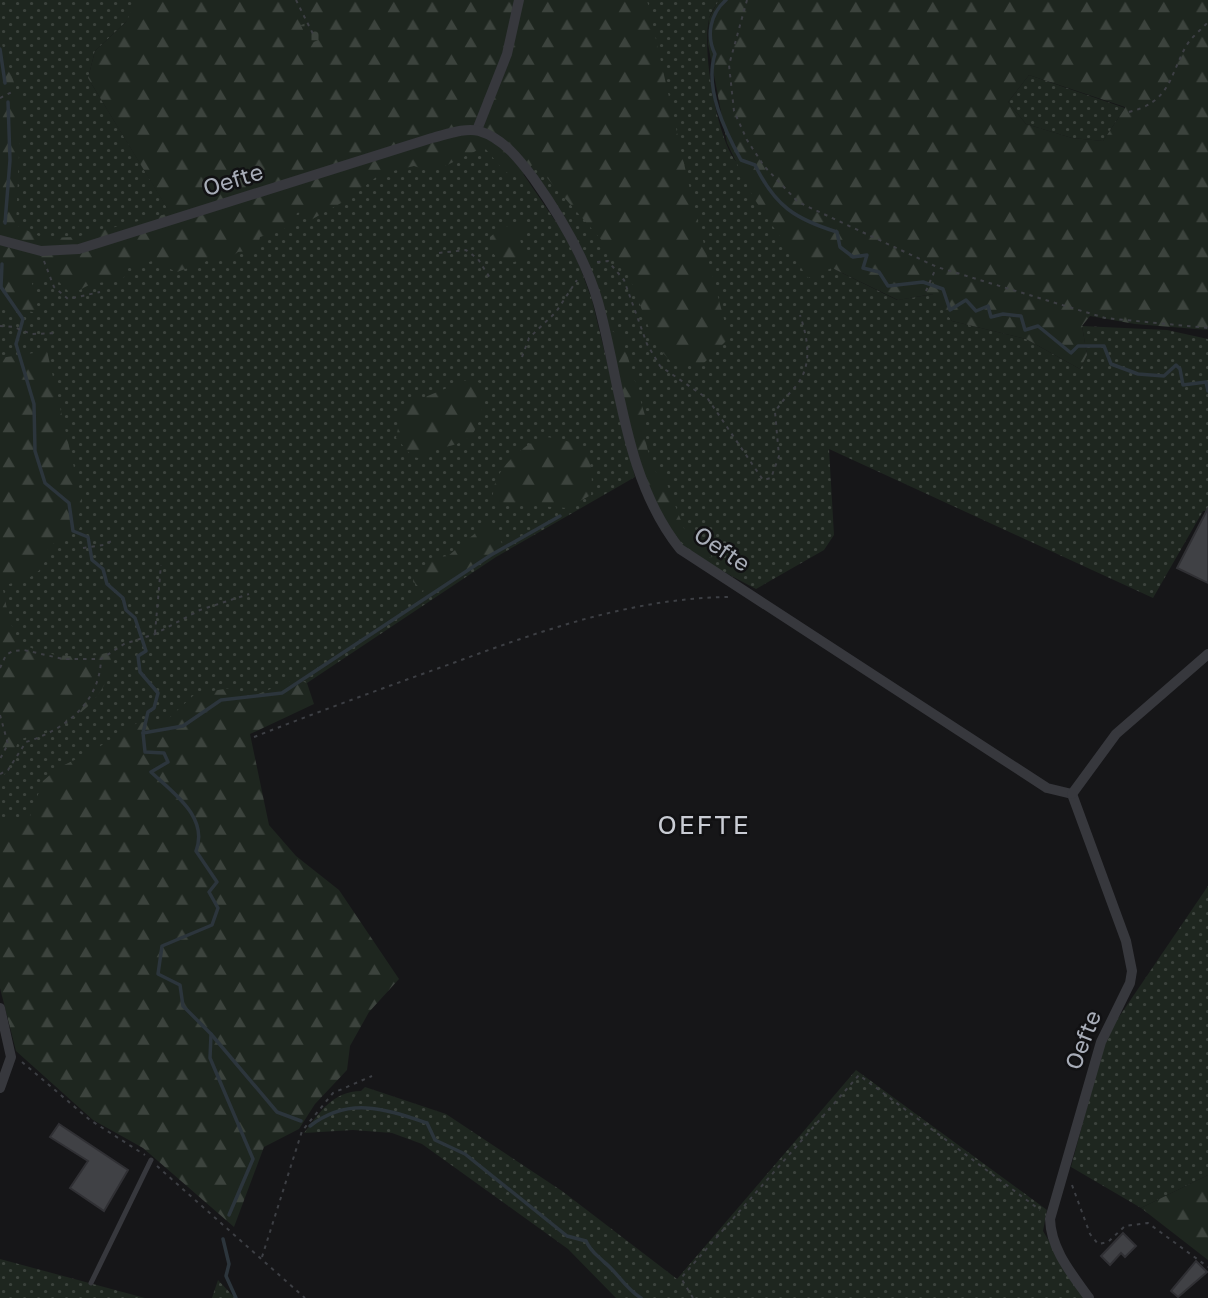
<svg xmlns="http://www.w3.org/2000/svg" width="1208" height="1298" font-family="'Golos Text',sans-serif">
	<defs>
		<pattern id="grass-dots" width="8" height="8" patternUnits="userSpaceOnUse" patternTransform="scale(1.75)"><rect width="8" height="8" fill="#1e261f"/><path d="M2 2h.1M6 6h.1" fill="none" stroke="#3c433d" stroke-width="1.8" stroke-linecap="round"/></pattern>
		<pattern id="forest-firs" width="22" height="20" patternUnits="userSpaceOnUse" patternTransform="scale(1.75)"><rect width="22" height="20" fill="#1e261f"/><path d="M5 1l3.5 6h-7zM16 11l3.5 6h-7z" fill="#3c433d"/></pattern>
		<pattern id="cemetery-stones" width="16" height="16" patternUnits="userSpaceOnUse" patternTransform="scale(1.75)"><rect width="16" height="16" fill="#1e261f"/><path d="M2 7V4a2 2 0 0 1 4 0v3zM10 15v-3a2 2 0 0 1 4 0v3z" fill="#3c433d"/></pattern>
	</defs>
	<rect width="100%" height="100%" fill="#161618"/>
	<g fill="url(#grass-dots)">
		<polygon points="0,0 142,0 126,22 95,51 88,78 171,214 77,244 0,232"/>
		<path d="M524 0H719C716 6 710 13 709 19 702 52 716 131 734 159L832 268 897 300 934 294 952 321 1026 339 1080 369 1087 355 1082 326 1167 330 1208 339V511H1203L1153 598 829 449 834 535 824 550 756 589 709 564 681 545 649 493 620 386 566 219 493 115Z"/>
		<polygon points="1029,75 1125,108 1103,141 1072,138 1026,124 1008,102"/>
		<polygon points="484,143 515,162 565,235 580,267 592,300 635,477 496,557 307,683 0,846 0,245 62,262"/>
		<polygon points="1208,886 1208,1175 1141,1208 1071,1167 1106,1036"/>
		<path d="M856 1070 1047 1210 1043 1231 1083 1298H616L568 1249 422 1144 392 1133 353 1130 304 1133C319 1113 333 1091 361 1091L365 1087 446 1114 562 1191 677 1279Z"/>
		<polygon points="0,1259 145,1298 0,1298"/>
		<polygon points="218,1280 235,1298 212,1298"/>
	</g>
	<g fill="url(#forest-firs)" fill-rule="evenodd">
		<path d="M137 0H647L693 203 729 338 702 365 671 362 655 344 626 268 534 163 519 179 504 171 484 147 439 169 426 170 414 166 380 174 350 198 309 221 305 211 297 213 293 226 260 237 257 250 238 252 226 261 215 258 177 272 152 261 128 268 123 279C112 282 101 282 92 284 82 287 80 293 69 292L55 278 32 283 39 313 0 307V38L21 105 16 225 43 238 76 237 170 213 88 78 95 51 126 22Z"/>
		<path d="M719 0H1208V330L1135 324 1090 316 1082 326 1087 355 1080 369 1026 339 952 321 933 294 898 300 832 268 808 278 753 197 727 143 708 44 709 18ZM1029 75 1125 107V108L1103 141 1072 138 1026 124 1008 102Z"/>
		<path d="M529 223 519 237 526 258 508 264C495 258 489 252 490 237L502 227Z"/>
		<path d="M609 329 622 337 646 419 643 430 648 451 656 472 665 479 685 531C698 536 709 544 712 558 646 552 621 383 609 329Z"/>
		<path d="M47 351 84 511 76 515 80 528 48 547C46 577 26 579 2 586 6 601 8 621 16 635 28 658 88 660 109 652L113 666C95 715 65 724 19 740L0 785V358Z"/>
		<path d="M469 379 480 383C486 399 481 432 465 440 448 450 442 442 424 459L413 457 396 438 401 414 413 402Z"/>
		<path d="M546 437C585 441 595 456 591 495L567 508 494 503C486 476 523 442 546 437Z"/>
		<polygon points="491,520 504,548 413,607 412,598 424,591 413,582 413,574 422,571 430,558 448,556"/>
		<polygon points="295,679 307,683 314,704 250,734 269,825 296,856 339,890 399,979 369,1012 350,1046 347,1070 315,1104 299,1129 264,1147 234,1227 143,1148 93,1120 16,1051 0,988 0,818 29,819 43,781 58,768 91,752 137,723 168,719 195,694 230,688 241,701"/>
		<polygon points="1208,1175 1208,1260 1141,1208"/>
	</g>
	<polygon fill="url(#cemetery-stones)" points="318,19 325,37 309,44 301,25"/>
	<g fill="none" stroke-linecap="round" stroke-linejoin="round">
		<g stroke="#2c353c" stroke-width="3.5">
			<path d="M726 0C710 14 706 36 715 54 704 88 725 131 741 160L755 165C775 206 795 219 837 232L840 247 853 257 867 255 863 268 879 272 888 286 923 282 943 289 950 310 966 300 976 311 988 306 991 317 1003 314 1021 316 1025 330 1038 326 1071 353 1078 346H1104L1111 364 1138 374 1164 376 1176 365 1180 369 1183 385 1206 382 1208 391"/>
			<polyline points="0,49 5,83"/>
			<polyline points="5,223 10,160 8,102"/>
			<path d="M2 264 1 287 23 319 16 344 34 404 35 451 45 483 69 503 73 531 88 537 92 560 103 569 107 584 123 598 126 610 135 618 146 651 138 656 140 672 158 693 154 708 148 712 143 733 145 752 164 753 168 762 151 772C173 793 209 817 196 851L217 882 209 892 218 908 212 925 162 946 158 974 180 985 183 1006 211 1034 210 1058 253 1159 229 1215"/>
			<polyline points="143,733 183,726 221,700 282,693 491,555 560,516"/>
			<polyline points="211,1034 277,1112 301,1121"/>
			<path d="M310 1126C349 1096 385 1109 427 1123L435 1140 465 1154 567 1236 586 1241C591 1252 596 1254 604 1262 618 1273 625 1288 641 1298"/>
			<polyline points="223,1239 229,1264 226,1276 236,1298"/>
		</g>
	</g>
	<g fill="#404145" stroke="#303034" stroke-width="2">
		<polygon points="1208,508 1208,583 1177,568"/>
		<polygon points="59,1124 128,1170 104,1211 70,1188 88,1161 50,1137"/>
		<polygon points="1123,1233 1136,1246 1125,1257 1121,1253 1110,1265 1101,1256"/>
		<polygon points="1196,1261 1207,1272 1178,1297 1171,1291"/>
	</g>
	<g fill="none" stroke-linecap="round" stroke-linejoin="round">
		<g stroke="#3d3f44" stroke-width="2" stroke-dasharray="3.5 5" stroke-linecap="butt">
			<polyline points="296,0 313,34"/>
			<polyline points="747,0 729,65 734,111 747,140 764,166 798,202 937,267 1105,318 1208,328"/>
			<polyline points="0,98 14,91"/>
			<path d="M1129 112C1169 102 1169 79 1185 48 1190 38 1201 30 1208 22"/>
			<polyline points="439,253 466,250 478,259 490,278"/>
			<polyline points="44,261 54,287 68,299 100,292"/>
			<path d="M597 262 608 261 624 280 647 344 660 366 708 399 763 480 771 478 779 456 775 412C781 402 789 394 796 386 813 365 808 339 800 315"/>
			<polyline points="926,291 936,268"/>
			<polyline points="0,326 14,327 31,334 58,333"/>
			<polyline points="522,357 529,338 556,312 577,280"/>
			<polyline points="83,548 104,545 115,539"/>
			<polyline points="155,633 161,565"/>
			<polyline points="0,668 6,655 13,651 24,650 63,659 101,659 124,644 155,634 200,610 249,594"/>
			<polyline points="0,715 8,744 0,759"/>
			<path d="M254 737C320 711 386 687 453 663 543 630 633 598 730 597"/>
			<path d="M0 774 8 770 26 742C64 730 99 704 101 660"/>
			<polyline points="22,1062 90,1120 145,1155"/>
			<polyline points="157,1166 305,1298"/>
			<polyline points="1072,1185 1090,1234 1098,1244 1108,1242 1125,1226 1148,1223 1208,1267"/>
			<polyline points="262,1257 302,1131 333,1093 372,1076"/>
			<polyline points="693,1298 681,1278 859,1075 1040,1210"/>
		</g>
		<polyline stroke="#37383d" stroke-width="5" points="91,1283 151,1160"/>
		<g stroke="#37383d" stroke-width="10">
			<polyline points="477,130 507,54 519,0"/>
			<path d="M0 240 41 251 79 249 432 138C445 135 465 127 479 131 503 138 520 160 534 179 561 217 585 257 598 302 621 385 625 480 680 549L1047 788 1072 794"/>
			<path d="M1072 794 1126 941 1132 971 1130 983 1101 1042 1050 1219C1051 1250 1072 1274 1089 1298"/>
			<polyline points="1072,794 1116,734 1208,654"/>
			<polyline points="0,1008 11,1057 0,1088"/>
		</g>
	</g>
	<g text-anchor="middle" stroke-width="5" stroke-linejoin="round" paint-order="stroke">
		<g font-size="23" fill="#a8adb8" stroke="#111113">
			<text transform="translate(233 180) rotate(-17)" y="8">Oefte</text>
			<text transform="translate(722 549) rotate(34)" y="8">Oefte</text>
			<text transform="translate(1083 1040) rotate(-69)" y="8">Oefte</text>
		</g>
		<g font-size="26" letter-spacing="2" fill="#c9ccd4" stroke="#111113">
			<text x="704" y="834">OEFTE</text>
		</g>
	</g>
</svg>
